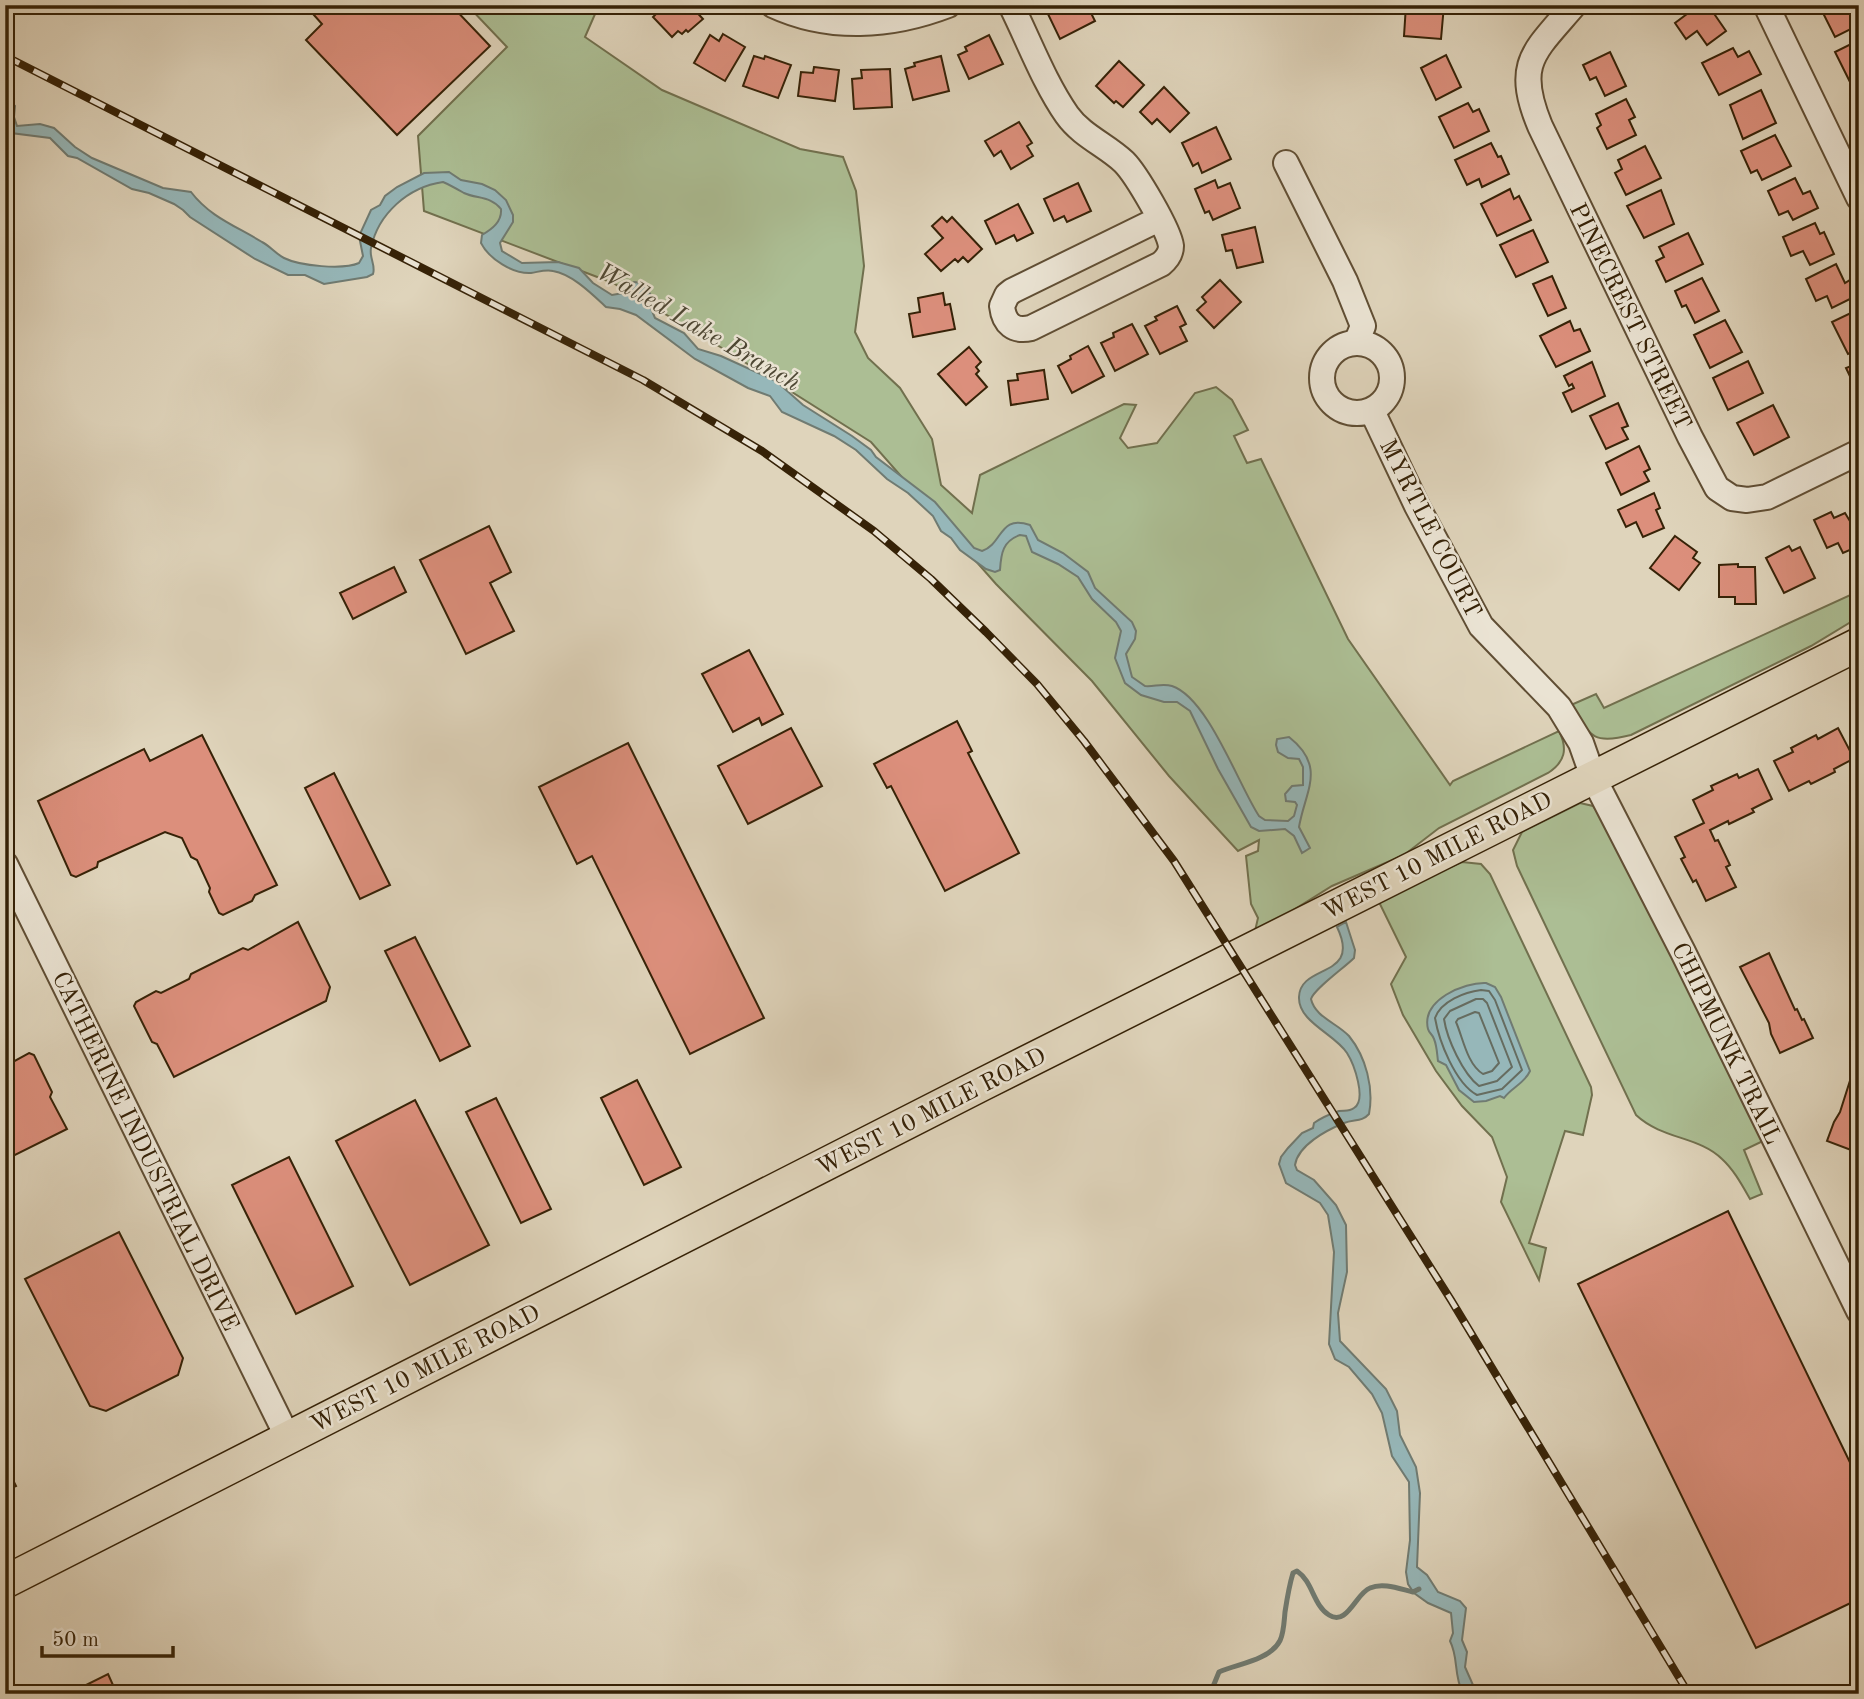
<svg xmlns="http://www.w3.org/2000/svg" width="1864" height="1699" font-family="'Old Standard TT',serif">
	<rect width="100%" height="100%" fill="#dfd4bb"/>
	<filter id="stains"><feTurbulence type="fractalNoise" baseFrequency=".00286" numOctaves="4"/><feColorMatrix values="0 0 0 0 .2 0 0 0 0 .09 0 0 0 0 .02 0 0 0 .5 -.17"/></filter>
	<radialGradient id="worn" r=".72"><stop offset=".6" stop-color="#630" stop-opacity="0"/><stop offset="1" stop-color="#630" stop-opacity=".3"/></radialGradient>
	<g fill="#acbe94" stroke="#71704e" stroke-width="2">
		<path d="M467 5H599L585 37 662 90 800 149 843 157 856 191 864 266 855 332 868 358 900 388 932 439 941 485 972 513 980 475 1124 404 1136 405 1120 438 1128 448 1157 443 1195 393 1216 387 1232 400 1248 430 1234 436 1247 463 1261 459 1348 639 1450 785 1453 781 1559 731C1568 749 1565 762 1548 773L1439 828 1404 855 1332 886 1279 919 1255 931 1258 918 1251 904 1246 856 1258 851 1259 840 1238 851 1169 776 1092 681 996 584 871 442 727 351 613 283 424 211 418 136 507 47Z"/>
		<path d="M1859 591V617L1811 646 1631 735C1592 745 1590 736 1571 705L1596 694 1604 708Z"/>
		<path d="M1580 803 1593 806 1605 822 1763 1141 1744 1150 1762 1194 1750 1199C1742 1185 1734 1170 1722 1159 1699 1136 1663 1140 1636 1115L1517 866 1513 850 1522 832Z"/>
		<polygon points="1462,862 1481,864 1490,874 1591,1087 1592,1095 1583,1135 1565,1131 1529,1243 1546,1248 1539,1280 1501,1202 1507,1177 1492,1137 1462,1106 1436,1071 1403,1015 1391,984 1406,957 1377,898"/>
	</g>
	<g fill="#96b7b9" stroke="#707b72" stroke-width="2">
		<path d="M5 97 15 106 14 117 17 126 40 124 54 128 75 147 92 158 163 188 191 192C210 217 236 226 262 242 270 246 276 254 284 258 300 266 343 270 359 263L363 256 359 236 371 210 380 205 385 196 397 187 424 173 449 172 461 180 482 184 495 190 506 200 513 215V222L500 243 502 251 522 263 558 262 579 268 593 283 612 295 623 293 634 282 643 283 652 297 650 306 655 318 684 333 698 349 721 356 776 381 803 405 852 436 871 450 876 457 935 502 974 548 982 551C1003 544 999 514 1030 525L1038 540 1063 553 1088 572 1095 588 1132 622 1136 631 1135 639 1126 654 1132 677 1145 686C1154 687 1162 683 1172 686 1208 698 1238 784 1259 816L1265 820 1288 821 1294 816 1297 805 1295 802 1286 801 1285 794 1292 786 1303 785V767L1299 759 1288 758 1278 752 1276 745 1277 739 1289 737C1327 767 1305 791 1299 827L1310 848 1302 853 1294 836 1285 829 1259 831 1251 827 1218 769 1190 711 1177 702H1164L1141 695 1125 683 1115 658 1121 631 1116 622 1092 599 1078 577 1058 564 1032 552 1026 536 1020 535C1003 541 1001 553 1000 570L995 572 986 569 960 550 951 538 941 531 933 516 908 493 887 479 856 450 834 436 782 412 770 396 748 388 695 359 636 315 620 309 606 307C592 294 572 274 553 271 546 269 538 272 531 273 513 274 489 259 481 243L482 235C492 229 502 222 501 209 491 196 477 199 464 193 457 189 450 185 443 182 408 187 378 214 371 248 369 258 376 265 373 274L367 277 324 284 305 275H288L255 259 190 217 183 210 174 204 149 193 132 189 77 158 68 156 50 138 11 133 6 121Z"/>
		<path d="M1346 922 1355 950 1354 958C1344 968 1314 989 1311 999 1315 1017 1337 1023 1349 1036 1366 1057 1374 1088 1369 1114 1362 1122 1354 1119 1344 1123 1327 1130 1298 1145 1295 1165L1297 1170 1314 1180 1336 1205 1346 1225 1347 1272 1338 1313 1340 1341 1386 1389 1397 1411 1400 1435 1416 1467 1420 1493 1417 1567 1427 1575 1438 1592 1460 1601 1466 1608 1462 1640 1467 1652 1465 1667 1477 1694H1463C1453 1673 1459 1659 1450 1641L1453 1633 1451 1613 1428 1603 1414 1593 1408 1584 1406 1572 1410 1540 1409 1482 1392 1456 1382 1413 1372 1394 1349 1367 1335 1359 1329 1344 1334 1252 1328 1215 1320 1203 1286 1183 1279 1164 1281 1157 1288 1148 1302 1133 1313 1128 1314 1123C1321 1118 1330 1114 1339 1111 1344 1110 1349 1112 1354 1108 1367 1100 1354 1064 1347 1053 1335 1034 1298 1022 1299 997 1300 963 1362 979 1337 927Z"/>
		<path d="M1486 983 1495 987 1501 997 1530 1071C1525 1083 1511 1088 1504 1098L1500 1096 1486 1101 1474 1102 1459 1090 1446 1065 1438 1061C1437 1054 1437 1046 1434 1039 1433 1035 1429 1033 1428 1029 1421 1000 1464 982 1486 983Z"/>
	</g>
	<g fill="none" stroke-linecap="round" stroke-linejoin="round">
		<g stroke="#666c60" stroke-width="2">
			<path d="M1481 990 1489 991 1495 1000 1522 1070 1502 1089 1477 1095C1455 1083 1439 1041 1435 1018 1441 1001 1465 992 1481 990Z"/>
			<path d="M1476 999H1483L1487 1003 1512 1067 1497 1081 1479 1086C1463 1074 1447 1039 1444 1019L1450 1011Z"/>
			<path d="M1475 1012 1479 1013 1499 1063 1492 1071 1483 1074C1467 1064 1463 1038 1456 1022L1458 1019Z"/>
		</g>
		<path stroke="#707b72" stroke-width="5" d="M1210 1694 1219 1672C1232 1666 1247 1664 1261 1657 1284 1646 1283 1634 1285 1612 1287 1599 1289 1586 1293 1573L1297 1571C1313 1582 1313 1605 1329 1615 1347 1627 1356 1593 1370 1588 1383 1582 1400 1589 1413 1592L1419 1589"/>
	</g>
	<g fill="#dc8f7c" stroke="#362207" stroke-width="2">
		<polygon points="305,5 451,5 490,46 397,135 306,40 322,24"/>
		<polygon points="665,5 690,5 703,19 688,32 686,30 682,34 678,31 672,37 653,17"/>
		<polygon points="1055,5 1087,5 1095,21 1060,39 1047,12 1056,8"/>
		<polygon points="1406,5 1444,5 1441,39 1404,36"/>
		<polygon points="1699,5 1708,5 1726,31 1707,45 1697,31 1686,39 1675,23"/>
		<polygon points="1819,5 1858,5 1859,25 1835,37"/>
		<polygon points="723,34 745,47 725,81 694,63 710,35 719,41"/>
		<polygon points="989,35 1003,64 969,79 958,55 967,51 965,47"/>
		<polygon points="1859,40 1859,82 1852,86 1835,52"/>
		<polygon points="1733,48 1738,57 1749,51 1761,74 1719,95 1702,63"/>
		<polygon points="1610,52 1626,86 1605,96 1596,77 1590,80 1583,65"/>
		<polygon points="1446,55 1461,87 1436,100 1421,68"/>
		<polygon points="754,56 764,59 765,56 791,65 778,98 743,86"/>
		<polygon points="941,56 949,91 913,100 905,69 915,66 914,63"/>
		<polygon points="1119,61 1144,85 1123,107 1116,101 1114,103 1096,86"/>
		<polygon points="814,67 839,70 835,101 798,96 801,72 813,73"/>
		<polygon points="890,69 892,107 854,109 852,79 862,78 861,70"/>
		<polygon points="1164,87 1189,113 1170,132 1157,119 1152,124 1140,112"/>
		<polygon points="1761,90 1776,123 1743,139 1730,105"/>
		<polygon points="1626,99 1635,117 1629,120 1636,135 1607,149 1597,128 1601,125 1596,114"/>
		<polygon points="1468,103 1473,112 1479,109 1489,131 1454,148 1439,117"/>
		<polygon points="1019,122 1032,143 1027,146 1033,156 1011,169 1001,151 994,156 985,141"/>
		<polygon points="1216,127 1231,159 1202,173 1198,163 1193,166 1182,143"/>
		<polygon points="1775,135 1791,166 1762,180 1757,170 1751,173 1741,151"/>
		<polygon points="1491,143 1498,157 1501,156 1509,174 1482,187 1479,179 1467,185 1455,160"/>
		<polygon points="1645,146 1661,178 1626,195 1615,173 1622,169 1618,160"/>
		<polygon points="1795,178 1803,194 1810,191 1818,208 1793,220 1788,211 1779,215 1768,191"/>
		<polygon points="1215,180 1218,188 1230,183 1240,208 1213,220 1209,211 1205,213 1195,189"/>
		<polygon points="1078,183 1091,211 1067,222 1064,216 1054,221 1044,199"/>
		<polygon points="1510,189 1514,199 1519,196 1531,220 1497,236 1481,204"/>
		<polygon points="1661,190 1674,224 1644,238 1627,206"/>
		<polygon points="1018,204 1033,233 1017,241 1014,235 996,244 985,221"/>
		<polygon points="942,217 947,222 952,217 982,249 968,262 963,257 958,262 955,259 941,271 925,254 943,238 932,226"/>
		<polygon points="1815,223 1820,234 1824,232 1834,254 1810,265 1803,251 1791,256 1783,237"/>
		<polygon points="1255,227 1263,262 1237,268 1232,250 1226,251 1222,235"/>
		<polygon points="1533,230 1548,262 1516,277 1500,245"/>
		<polygon points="1688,233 1703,264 1666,282 1656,261 1664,257 1659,247"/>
		<polygon points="1836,264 1845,283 1850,280 1858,295 1832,308 1827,296 1816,301 1806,279"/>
		<polygon points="1552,276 1566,308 1548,316 1533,284"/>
		<polygon points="1702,278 1719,311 1695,323 1686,305 1682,307 1675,291"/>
		<polygon points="1220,280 1241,302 1214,328 1197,310 1206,302 1202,297"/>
		<polygon points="943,293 945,305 950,304 955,329 913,337 909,314 920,312 918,298"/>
		<polygon points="1177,306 1186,324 1180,327 1187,341 1160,354 1145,326 1157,320 1155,317"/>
		<polygon points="1857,310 1859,349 1848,354 1832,322"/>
		<polygon points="1725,320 1742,352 1710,368 1694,335"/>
		<polygon points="1570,321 1574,331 1580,329 1590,351 1556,367 1540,336"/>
		<polygon points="1132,324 1148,354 1115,371 1101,343 1114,337 1113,333"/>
		<polygon points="1088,346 1104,376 1072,393 1058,366 1071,359 1070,356"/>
		<polygon points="969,347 981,362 976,367 979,371 976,374 987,387 966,405 938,374"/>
		<polygon points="1748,361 1763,393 1728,410 1713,378"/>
		<polygon points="1592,362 1605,396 1572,412 1563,393 1574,388 1572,384 1569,386 1564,376"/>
		<polygon points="1859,363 1859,395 1846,368"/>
		<polygon points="1044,370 1048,399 1011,405 1008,381 1018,380 1017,374"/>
		<polygon points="1618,403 1628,426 1622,428 1628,439 1606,449 1590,416"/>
		<polygon points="1773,405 1789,437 1754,455 1737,423"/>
		<polygon points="1639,446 1650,469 1644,472 1649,481 1621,495 1606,463"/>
		<polygon points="1654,493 1660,508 1656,510 1664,528 1643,537 1636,522 1626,527 1618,510"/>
		<polygon points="1831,512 1834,518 1845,513 1856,531 1854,532 1859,546 1843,553 1838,543 1827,548 1814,520"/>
		<polygon points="489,526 511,572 490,583 514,631 466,654 420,560"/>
		<polygon points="1675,536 1697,552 1693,558 1700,563 1679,590 1650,568"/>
		<polygon points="1789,546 1792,551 1800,547 1815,578 1784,593 1766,558"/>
		<polygon points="1738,564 1738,567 1755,567 1756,604 1735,604 1735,597 1719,597 1719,565"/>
		<polygon points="394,567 406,592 353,619 340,593"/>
		<polygon points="749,650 783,714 762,725 759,718 733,732 702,674"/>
		<polygon points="957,721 972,751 968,753 1019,853 945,891 891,786 887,788 874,764"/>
		<polygon points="791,728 822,786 748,824 718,766"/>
		<polygon points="1838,728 1850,751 1859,746 1859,782 1854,773 1857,771 1851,760 1834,769 1835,772 1811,784 1809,781 1789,791 1774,761 1793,752 1791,748 1816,735 1818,739"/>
		<polygon points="202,735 277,885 255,895 252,901 223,915 219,913 209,892 210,888 197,860 191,857 182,838 165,832 98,862 97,867 76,877 71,875 38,801 144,749 150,761"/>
		<polygon points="628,743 764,1018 690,1054 592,856 577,864 539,787"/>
		<polygon points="1758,769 1772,799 1752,809 1754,812 1729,824 1728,821 1710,830 1715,841 1718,840 1730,865 1726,867 1736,887 1706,901 1696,880 1693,882 1681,859 1685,857 1675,837 1704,823 1693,800 1713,790 1711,786 1737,774 1739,778"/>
		<polygon points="334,773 390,885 360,899 305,788"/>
		<polygon points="298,922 330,987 326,1001 174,1077 157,1044 152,1042 134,1006 136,1002 156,991 161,993 189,979 191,974 243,948 248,950"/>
		<polygon points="415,937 470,1046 440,1061 385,951"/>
		<polygon points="1769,953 1795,1010 1797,1009 1802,1020 1804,1019 1813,1038 1780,1053 1771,1034 1769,1023 1740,967"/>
		<polygon points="29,1053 34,1055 52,1092 50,1097 67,1129 5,1160 5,1069 9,1064"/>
		<polygon points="1854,1068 1859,1070 1859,1153 1827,1141 1834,1122 1840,1112"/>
		<polygon points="637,1080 681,1167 644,1185 601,1098"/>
		<polygon points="496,1098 551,1209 521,1223 466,1112"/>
		<polygon points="415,1100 489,1245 410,1285 336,1141"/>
		<polygon points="289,1157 353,1286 296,1314 232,1185"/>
		<polygon points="1728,1211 1859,1481 1859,1599 1756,1648 1578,1284"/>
		<polygon points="119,1232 183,1358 178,1375 106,1411 90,1406 25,1279"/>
		<polygon points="5,1452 11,1463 6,1466 16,1486 5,1491"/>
		<polygon points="108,1674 117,1694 68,1694"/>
	</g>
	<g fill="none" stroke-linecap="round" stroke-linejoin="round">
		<defs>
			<g id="minor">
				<path d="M773 5C829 31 891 27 948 5"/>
				<path d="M1011 5C1029 41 1044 82 1067 115 1082 136 1106 145 1124 162 1136 174 1169 230 1171 246 1171 254 1167 259 1161 264L1031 328C1014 332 1004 324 1002 306L1007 295 1012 291 1159 219"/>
				<path d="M1574 5C1534 52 1514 63 1540 126L1690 437 1717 488 1732 498 1747 500 1767 497 1859 452"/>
				<polyline points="1766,5 1859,198"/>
				<polyline points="1286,163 1345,281 1363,326 1356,343"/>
				<circle cx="1357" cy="378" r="35"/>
				<polyline points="1372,411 1417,506 1481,626 1559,707 1581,743 1593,777 1683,952 1859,1311"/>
				<polyline points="5,864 288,1438"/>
			</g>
			<polyline id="major" points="5,1582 981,1085 1859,644"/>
		</defs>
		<use href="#minor" stroke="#604e34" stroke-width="28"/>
		<use href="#major" stroke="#362207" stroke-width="35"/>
		<use href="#minor" stroke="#eae3d3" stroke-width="24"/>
		<use href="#major" stroke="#dfd4bb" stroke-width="32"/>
		<defs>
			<polyline id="rail" points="5,56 643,380 762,451 874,531 931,579 986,632 1037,684 1084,741 1174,861 1451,1300 1689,1694"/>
		</defs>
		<use href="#rail" stroke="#362207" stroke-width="8"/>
		<use href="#rail" stroke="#eae3d3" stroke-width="5" stroke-dasharray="16" stroke-linecap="butt"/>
	</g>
	<g text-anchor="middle" stroke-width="5" stroke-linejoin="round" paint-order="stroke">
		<g font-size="24" fill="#362207" stroke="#eae3d3">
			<text transform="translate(1631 316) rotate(64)" y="8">PINECREST STREET</text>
			<text transform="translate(1431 528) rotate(63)" y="8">MYRTLE COURT</text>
			<text transform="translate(1437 855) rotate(-27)" y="8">WEST 10 MILE ROAD</text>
			<text transform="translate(1727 1043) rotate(64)" y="8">CHIPMUNK TRAIL</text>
			<text transform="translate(931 1111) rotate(-27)" y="8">WEST 10 MILE ROAD</text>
			<text transform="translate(146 1151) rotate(64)" y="8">CATHERINE INDUSTRIAL DRIVE</text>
			<text transform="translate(425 1368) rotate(-27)" y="8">WEST 10 MILE ROAD</text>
		</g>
		<g font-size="26" font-style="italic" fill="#4e4734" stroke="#eae3d3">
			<text transform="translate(699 326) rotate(30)" y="9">Walled Lake Branch</text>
		</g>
	</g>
	<rect width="1864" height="1699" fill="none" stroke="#dfd4bb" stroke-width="28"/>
	<rect x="7" y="7" width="1850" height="1685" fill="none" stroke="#362207" stroke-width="3.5"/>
	<rect x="14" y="14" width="1836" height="1671" fill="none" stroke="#362207" stroke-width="2"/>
	<path d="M42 1646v10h131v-10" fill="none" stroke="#362207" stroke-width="3.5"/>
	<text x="52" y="1646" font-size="21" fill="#362207" stroke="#eae3d3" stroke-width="5" paint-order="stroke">50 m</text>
	<rect width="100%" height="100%" filter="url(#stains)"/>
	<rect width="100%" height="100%" fill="url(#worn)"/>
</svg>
